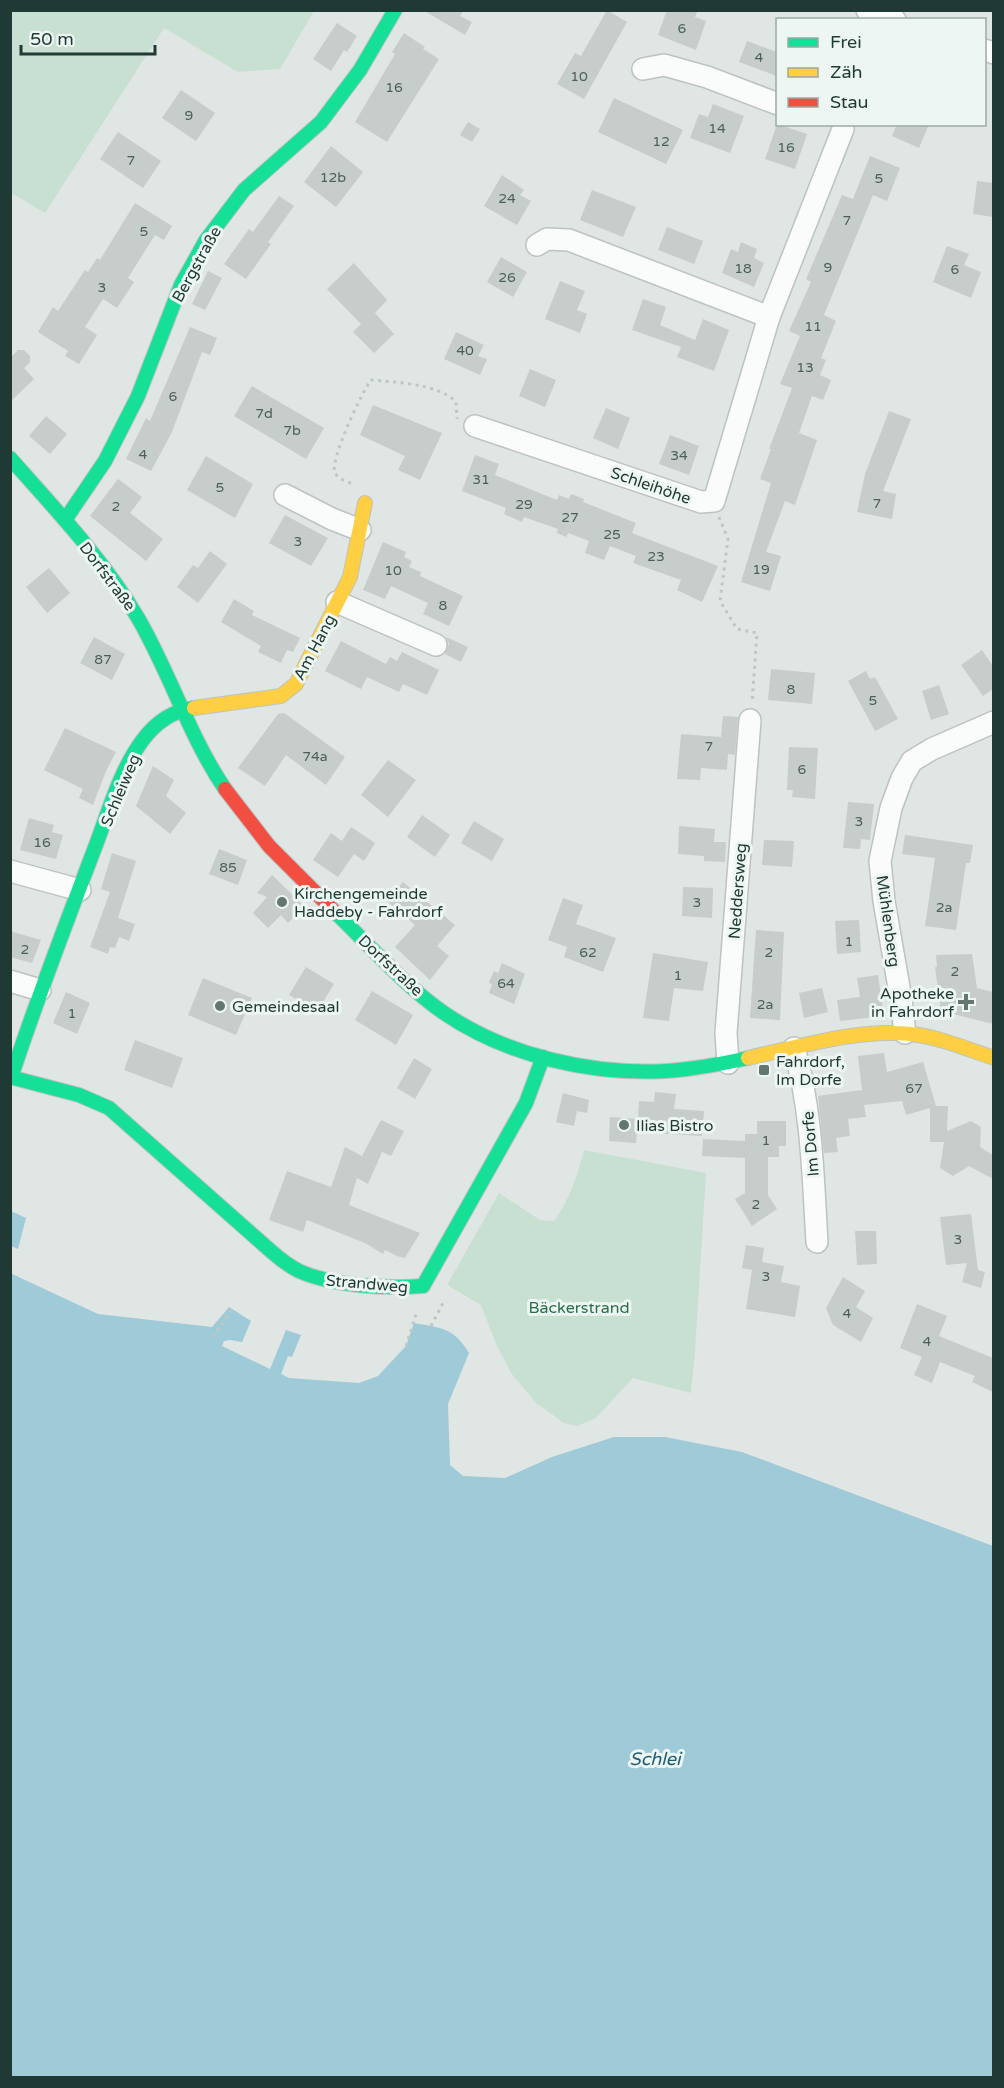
<svg xmlns="http://www.w3.org/2000/svg" width="1004" height="2088" font-family="'Varela Round',sans-serif">
	<rect width="100%" height="100%" fill="#e0e6e4"/>
	<g fill="#c8e0d2">
		<polygon points="11,10 314,10 314,11 280,69 238,72 164,28 45,213 11,193"/>
		<path d="M584 1150 706 1173 695 1351 691 1393 633 1378 596 1418 577 1426 564 1423 536 1403 511 1373 496 1344 481 1305 447 1285 499 1193 540 1220 554 1221C569 1201 578 1174 584 1150Z"/>
	</g>
	<g fill="#9fcad7">
		<polygon points="11,1211 26,1218 18,1249 11,1246"/>
		<path d="M10 1273 98 1314 212 1327 229 1307 251 1321 242 1342 230 1340 224 1341 222 1346 270 1369 286 1330 301 1335 292 1357 288 1356 281 1374 289 1378 359 1383 378 1376 406 1346 414 1323C442 1328 454 1328 469 1353L448 1404 450 1465 463 1476 505 1478 552 1457 614 1437H665L742 1452 993 1546V2077H11Z"/>
	</g>
	<g fill="#c7cdcb">
		<polygon points="423,10 464,10 460,16 472,22 465,35"/>
		<polygon points="607,10 627,22 584,99 557,84 575,53 581,56"/>
		<polygon points="667,10 698,10 695,17 706,21 696,50 658,35"/>
		<polygon points="337,23 357,36 347,52 344,50 331,71 313,59"/>
		<polygon points="404,33 425,47 423,49 439,59 387,142 355,122 395,54 392,52"/>
		<polygon points="747,41 777,52 777,76 739,62"/>
		<polygon points="181,90 215,113 196,141 162,118"/>
		<polygon points="614,98 683,130 666,164 598,132"/>
		<polygon points="713,104 744,116 730,153 690,138 699,114 708,117"/>
		<polygon points="468,122 480,129 472,142 460,135"/>
		<polygon points="777,124 807,134 795,169 765,159"/>
		<polygon points="897,124 929,124 919,148 892,136"/>
		<polygon points="118,132 161,161 143,188 100,159"/>
		<polygon points="331,146 363,172 336,207 304,182"/>
		<polygon points="870,156 900,168 887,201 873,195 824,315 836,321 821,358 826,360 820,375 831,380 823,400 812,396 799,433 817,440 795,505 785,501 766,552 781,556 770,591 741,582 771,483 760,479 771,449 769,449 792,388 780,384 800,336 789,331 811,282 806,279 842,195 853,199"/>
		<polygon points="502,175 524,190 520,195 531,201 517,225 484,206"/>
		<polygon points="977,181 993,183 993,217 973,214"/>
		<polygon points="592,190 636,207 623,237 580,220"/>
		<polygon points="279,196 294,206 268,242 271,244 246,279 224,264 249,229 253,232"/>
		<polygon points="135,203 172,226 164,240 155,235 128,278 134,282 117,308 103,299 85,327 97,335 79,364 65,356 68,351 38,332 53,307 58,311 85,270 88,272 97,258 100,260"/>
		<polygon points="667,227 703,241 694,264 658,250"/>
		<polygon points="741,242 757,249 754,258 764,263 754,287 722,273 731,249 738,252"/>
		<polygon points="947,246 969,254 964,265 981,272 971,298 933,282"/>
		<polygon points="501,257 527,272 513,297 487,282"/>
		<polygon points="354,263 387,300 375,313 394,334 374,353 353,332 361,324 327,289"/>
		<polygon points="208,271 222,278 205,310 192,304"/>
		<polygon points="560,281 585,291 577,310 587,314 580,333 545,319"/>
		<polygon points="643,299 666,307 660,325 695,340 703,319 729,330 714,371 677,357 681,347 632,330"/>
		<polygon points="190,327 217,338 210,355 202,352 172,432 151,471 126,459 146,418 150,421"/>
		<polygon points="456,332 484,345 478,356 487,359 480,375 444,359"/>
		<polygon points="18,350 24,350 30,356 30,362 24,368 34,379 10,402 10,355 12,356"/>
		<polygon points="530,369 556,380 545,407 519,396"/>
		<polygon points="252,386 324,428 306,459 234,416"/>
		<polygon points="373,405 442,433 420,480 398,470 405,456 360,435"/>
		<polygon points="606,408 630,418 618,449 593,438"/>
		<polygon points="889,411 911,419 883,491 896,494 892,519 857,512 865,474"/>
		<polygon points="46,416 67,434 50,454 29,436"/>
		<polygon points="670,435 699,446 689,475 659,464"/>
		<polygon points="475,455 499,464 495,475 557,500 559,495 569,499 571,494 584,499 583,502 636,523 632,533 718,566 702,602 677,590 681,580 633,563 636,556 610,546 604,560 585,553 589,541 568,533 566,537 557,533 558,529 524,517 522,522 504,514 506,508 462,491"/>
		<polygon points="206,456 253,484 235,518 187,490"/>
		<polygon points="118,479 142,497 130,513 163,539 146,561 90,516"/>
		<polygon points="285,515 328,538 311,566 269,543"/>
		<polygon points="383,542 406,552 404,557 412,561 409,567 421,572 420,576 463,596 449,626 423,614 428,603 391,586 385,599 363,590"/>
		<polygon points="210,551 227,564 198,603 177,587 193,565 198,568"/>
		<polygon points="49,568 70,593 47,613 26,587"/>
		<polygon points="234,599 254,611 252,615 300,638 293,652 287,650 281,663 258,652 261,646 221,622"/>
		<polygon points="94,637 125,654 112,680 80,663"/>
		<polygon points="446,637 468,647 461,662 445,654 449,644"/>
		<polygon points="341,641 386,664 390,657 397,661 402,652 439,670 427,695 403,684 399,692 367,677 361,689 325,671"/>
		<polygon points="982,650 993,666 993,689 983,696 961,665"/>
		<polygon points="771,669 815,673 812,704 768,700"/>
		<polygon points="866,671 870,679 875,677 898,719 875,731 848,681"/>
		<polygon points="939,685 949,714 931,720 922,691"/>
		<polygon points="284,713 345,757 326,785 286,755 265,786 238,768 278,714"/>
		<polygon points="723,716 738,717 735,755 728,754 727,770 701,768 700,780 677,779 681,734 721,737"/>
		<polygon points="65,728 116,752 106,771 93,805 79,798 83,789 44,770"/>
		<polygon points="789,747 818,748 815,799 792,797 793,790 787,790"/>
		<polygon points="388,760 416,780 388,817 361,795"/>
		<polygon points="153,766 174,780 166,796 186,813 170,834 136,806"/>
		<polygon points="848,802 874,804 870,840 861,839 860,849 843,848"/>
		<polygon points="422,815 450,835 435,857 407,837"/>
		<polygon points="29,818 54,825 52,832 63,835 56,859 20,850"/>
		<polygon points="474,821 504,839 492,861 461,843"/>
		<polygon points="679,826 715,829 714,842 726,842 725,862 704,861 704,856 678,854"/>
		<polygon points="351,827 375,843 364,861 354,854 338,877 313,860 331,833 342,841"/>
		<polygon points="905,835 973,845 970,863 966,863 956,930 925,926 935,858 902,854"/>
		<polygon points="764,840 794,841 792,867 762,865"/>
		<polygon points="219,849 247,860 238,885 209,874"/>
		<polygon points="112,853 136,861 118,918 135,924 129,941 119,937 115,948 110,947 108,954 90,947 110,892 101,889"/>
		<polygon points="272,875 305,907 288,923 281,915 268,928 253,913 267,897 257,893"/>
		<polygon points="403,882 455,925 437,946 449,956 430,980 395,947 415,925 387,901"/>
		<polygon points="683,887 713,888 712,918 682,916"/>
		<polygon points="563,898 583,905 576,924 616,938 603,972 564,957 567,947 548,940"/>
		<polygon points="859,920 861,952 837,954 835,921"/>
		<polygon points="756,930 784,932 780,1020 750,1018"/>
		<polygon points="10,931 41,940 32,963 10,957"/>
		<polygon points="653,953 708,962 703,991 674,988 669,1021 643,1018"/>
		<polygon points="972,954 977,988 993,992 993,1024 941,1011 935,967 937,967 936,955"/>
		<polygon points="502,963 525,974 514,1004 489,993 492,985 489,982 494,971 498,973"/>
		<polygon points="306,967 334,984 317,1012 289,995"/>
		<polygon points="878,975 884,1016 840,1021 837,1000 860,997 857,978"/>
		<polygon points="203,978 252,998 236,1035 188,1015"/>
		<polygon points="822,988 828,1012 804,1018 799,993"/>
		<polygon points="372,991 413,1015 396,1045 355,1020"/>
		<polygon points="66,992 90,1003 77,1034 53,1023"/>
		<polygon points="135,1040 183,1058 172,1088 124,1070"/>
		<polygon points="884,1053 887,1072 923,1062 936,1106 948,1106 947,1131 971,1121 981,1127 980,1147 993,1155 993,1179 969,1166 953,1176 940,1168 944,1142 930,1142 930,1108 906,1115 902,1101 864,1105 866,1117 848,1119 850,1136 836,1138 838,1152 824,1153 818,1096 862,1090 858,1056"/>
		<polygon points="414,1058 432,1069 415,1099 397,1088"/>
		<polygon points="655,1092 676,1094 674,1109 704,1111 702,1136 637,1132 639,1101 654,1102"/>
		<polygon points="563,1093 589,1100 587,1113 577,1111 574,1126 556,1122"/>
		<polygon points="610,1117 638,1119 636,1143 609,1141"/>
		<polygon points="381,1120 404,1131 391,1156 382,1152 368,1184 357,1178 349,1205 420,1233 405,1258 397,1256 385,1250 383,1254 365,1243 307,1220 303,1232 269,1220 287,1171 331,1187 345,1147 362,1156"/>
		<polygon points="757,1121 786,1121 786,1146 779,1146 779,1157 768,1157 768,1195 777,1209 752,1226 735,1199 745,1193 745,1158 702,1156 703,1139 745,1141 745,1134 757,1134"/>
		<polygon points="971,1214 978,1270 985,1272 981,1288 962,1282 967,1263 946,1265 940,1217"/>
		<polygon points="855,1231 876,1231 877,1264 857,1265"/>
		<polygon points="746,1245 764,1248 762,1262 784,1266 781,1282 800,1286 795,1317 746,1309 752,1270 742,1268"/>
		<polygon points="843,1277 865,1291 856,1307 873,1318 861,1342 833,1325 826,1308"/>
		<polygon points="917,1304 947,1316 939,1336 993,1358 993,1392 972,1382 975,1376 940,1362 932,1383 914,1375 922,1357 900,1348"/>
	</g>
	<g fill="none" stroke-linecap="round" stroke-linejoin="round">
		<defs>
			<g id="street">
				<polyline points="867,10 895,20"/>
				<polyline points="984,50 994,53"/>
				<polyline points="643,69 664,65 707,77 778,104"/>
				<polyline points="537,245 547,239 569,240 769,317 843,129"/>
				<polyline points="475,426 701,502 714,501 769,317"/>
				<polyline points="285,495 332,519 360,530"/>
				<polyline points="337,602 436,645"/>
				<polyline points="10,871 80,890"/>
				<polyline points="10,981 40,990"/>
				<polyline points="905,1033 901,999 884,901 880,861 891,808 902,778 912,761 932,749 994,722"/>
				<path d="M794 1048C812 1110 813 1177 817 1242"/>
				<polyline points="728,1063 726,1033 750,720"/>
			</g>
			<g id="fast">
				<path d="M10 458C55 509 103 559 138 618 170 673 189 736 225 789"/>
				<polyline points="65,520 105,461 138,396 181,285 206,240 244,190 321,122 360,70 395,10"/>
				<path d="M336 913C371 947 404 985 444 1013 507 1056 591 1075 667 1071 694 1069 721 1064 748 1058"/>
				<path d="M10 1077 79 1095 109 1108 272 1252C280 1259 289 1266 299 1271 332 1286 387 1289 423 1286L526 1103 543 1057"/>
				<path d="M11 1078C36 1001 65 926 94 850 108 814 119 772 142 741 155 723 171 711 194 708"/>
			</g>
			<g id="slow">
				<polyline points="194,708 281,696 296,684 350,577 365,503"/>
				<path d="M748 1058C798 1047 859 1028 911 1034 939 1037 967 1049 994 1058"/>
			</g>
			<polyline id="jam" points="225,789 269,846 336,913"/>
		</defs>
		<use href="#street" stroke="#bdc3c1" stroke-width="24"/>
		<use href="#fast" stroke="#bcc4c1" stroke-width="16"/>
		<use href="#slow" stroke="#bcc4c1" stroke-width="16"/>
		<use href="#jam" stroke="#bcc4c1" stroke-width="16"/>
		<g stroke="#bfc7c6" stroke-width="3" stroke-dasharray="3 4.5" stroke-linecap="butt">
			<path d="M351 483C346 482 338 478 335 473 329 461 362 392 371 380 395 382 439 384 456 402L457 419"/>
			<polyline points="719,517 728,539 720,601 737,629 757,633 752,703"/>
			<polyline points="431,1326 443,1303 441,1301"/>
			<polyline points="213,1337 232,1309"/>
			<polyline points="406,1346 417,1311"/>
		</g>
		<use href="#street" stroke="#fafbfb" stroke-width="21"/>
		<use href="#fast" stroke="#16e098" stroke-width="14"/>
		<use href="#slow" stroke="#ffcf43" stroke-width="14"/>
		<use href="#jam" stroke="#f24e42" stroke-width="14"/>
	</g>
	<g fill="#637672" stroke="#edf6f2" stroke-width="2">
		<circle cx="282" cy="902" r="6"/>
		<path d="M963 993h6v6h6v6h-6v6h-6v-6h-6v-6h6z"/>
		<circle cx="220" cy="1006" r="6"/>
		<rect x="758" y="1064" width="12" height="12" rx="3"/>
		<circle cx="624" cy="1125" r="6"/>
	</g>
	<g text-anchor="middle" stroke-width="6" stroke-linejoin="round" paint-order="stroke">
		<g font-size="14" fill="#4a5f5a">
			<text x="682" y="33">6</text>
			<text x="759" y="62">4</text>
			<text x="579" y="81">10</text>
			<text x="394" y="92">16</text>
			<text x="189" y="120">9</text>
			<text x="717" y="133">14</text>
			<text x="661" y="146">12</text>
			<text x="786" y="152">16</text>
			<text x="131" y="165">7</text>
			<text x="333" y="182">12b</text>
			<text x="879" y="183">5</text>
			<text x="507" y="203">24</text>
			<text x="847" y="225">7</text>
			<text x="144" y="236">5</text>
			<text x="828" y="272">9</text>
			<text x="743" y="273">18</text>
			<text x="955" y="274">6</text>
			<text x="507" y="282">26</text>
			<text x="102" y="292">3</text>
			<text x="813" y="331">11</text>
			<text x="465" y="355">40</text>
			<text x="805" y="372">13</text>
			<text x="173" y="401">6</text>
			<text x="264" y="418">7d</text>
			<text x="292" y="435">7b</text>
			<text x="143" y="459">4</text>
			<text x="679" y="460">34</text>
			<text x="481" y="484">31</text>
			<text x="220" y="492">5</text>
			<text x="877" y="508">7</text>
			<text x="524" y="509">29</text>
			<text x="116" y="511">2</text>
			<text x="570" y="522">27</text>
			<text x="612" y="539">25</text>
			<text x="298" y="546">3</text>
			<text x="656" y="561">23</text>
			<text x="761" y="574">19</text>
			<text x="393" y="575">10</text>
			<text x="443" y="610">8</text>
			<text x="103" y="664">87</text>
			<text x="791" y="694">8</text>
			<text x="873" y="705">5</text>
			<text x="709" y="751">7</text>
			<text x="315" y="761">74a</text>
			<text x="802" y="774">6</text>
			<text x="859" y="826">3</text>
			<text x="42" y="847">16</text>
			<text x="228" y="872">85</text>
			<text x="697" y="907">3</text>
			<text x="944" y="912">2a</text>
			<text x="849" y="946">1</text>
			<text x="25" y="954">2</text>
			<text x="588" y="957">62</text>
			<text x="769" y="957">2</text>
			<text x="955" y="976">2</text>
			<text x="678" y="980">1</text>
			<text x="506" y="988">64</text>
			<text x="765" y="1009">2a</text>
			<text x="72" y="1018">1</text>
			<text x="914" y="1093">67</text>
			<text x="766" y="1145">1</text>
			<text x="756" y="1209">2</text>
			<text x="958" y="1244">3</text>
			<text x="766" y="1281">3</text>
			<text x="847" y="1318">4</text>
			<text x="927" y="1346">4</text>
		</g>
		<g font-size="16" fill="#1f3934" stroke="#edf6f2">
			<text transform="translate(196 264) rotate(-61)" y="6">Bergstraße</text>
			<text transform="translate(651 485) rotate(19)" y="6">Schleihöhe</text>
			<text transform="translate(108 576) rotate(53)" y="6">Dorfstraße</text>
			<text transform="translate(314 647) rotate(-62)" y="6">Am Hang</text>
			<text transform="translate(120 790) rotate(-67)" y="6">Schleiweg</text>
			<text transform="translate(737 891) rotate(-86)" y="6">Neddersweg</text>
			<text transform="translate(889 921) rotate(82)" y="6">Mühlenberg</text>
			<text transform="translate(391 965) rotate(43)" y="6">Dorfstraße</text>
			<text transform="translate(810 1144) rotate(-95)" y="6">Im Dorfe</text>
			<text transform="translate(367 1283) rotate(5)" y="6">Strandweg</text>
		</g>
		<g font-size="16" fill="#1f3934" stroke="#edf6f2" text-anchor="start">
			<text x="294" y="899">Kirchengemeinde<tspan x="294" dy="18">Haddeby - Fahrdorf</tspan></text>
			<text x="954" y="999" text-anchor="end">Apotheke<tspan x="954" dy="18">in Fahrdorf</tspan></text>
			<text x="232" y="1012">Gemeindesaal</text>
			<text x="776" y="1067">Fahrdorf,<tspan x="776" dy="18">Im Dorfe</tspan></text>
			<text x="636" y="1131">Ilias Bistro</text>
		</g>
		<g font-size="16" fill="#29704a" stroke="#edf6f2">
			<text x="579" y="1313">Bäckerstrand</text>
		</g>
		<g font-size="18" font-style="italic" fill="#195e75" stroke="#edf6f2">
			<text x="655" y="1765">Schlei</text>
		</g>
	</g>
	<rect width="1004" height="2088" fill="none" stroke="#1f3934" stroke-width="24"/>
	<rect x="776" y="18" width="210" height="108" fill="#edf6f2" stroke="#9baaa6" stroke-width="1.5"/>
	<rect x="788" y="38" width="30" height="9" fill="#16e098" stroke="#9baaa6" stroke-width="1.5"/>
	<text x="830" y="48" font-size="18" fill="#1f3934">Frei</text>
	<rect x="788" y="68" width="30" height="9" fill="#ffcf43" stroke="#9baaa6" stroke-width="1.5"/>
	<text x="830" y="78" font-size="18" fill="#1f3934">Zäh</text>
	<rect x="788" y="98" width="30" height="9" fill="#f24e42" stroke="#9baaa6" stroke-width="1.5"/>
	<text x="830" y="108" font-size="18" fill="#1f3934">Stau</text>
	<path d="M21 45v9h134v-9" fill="none" stroke="#1f3934" stroke-width="3"/>
	<text x="30" y="45" font-size="18" fill="#1f3934" stroke="#edf6f2" stroke-width="4.5" paint-order="stroke">50 m</text>
</svg>
